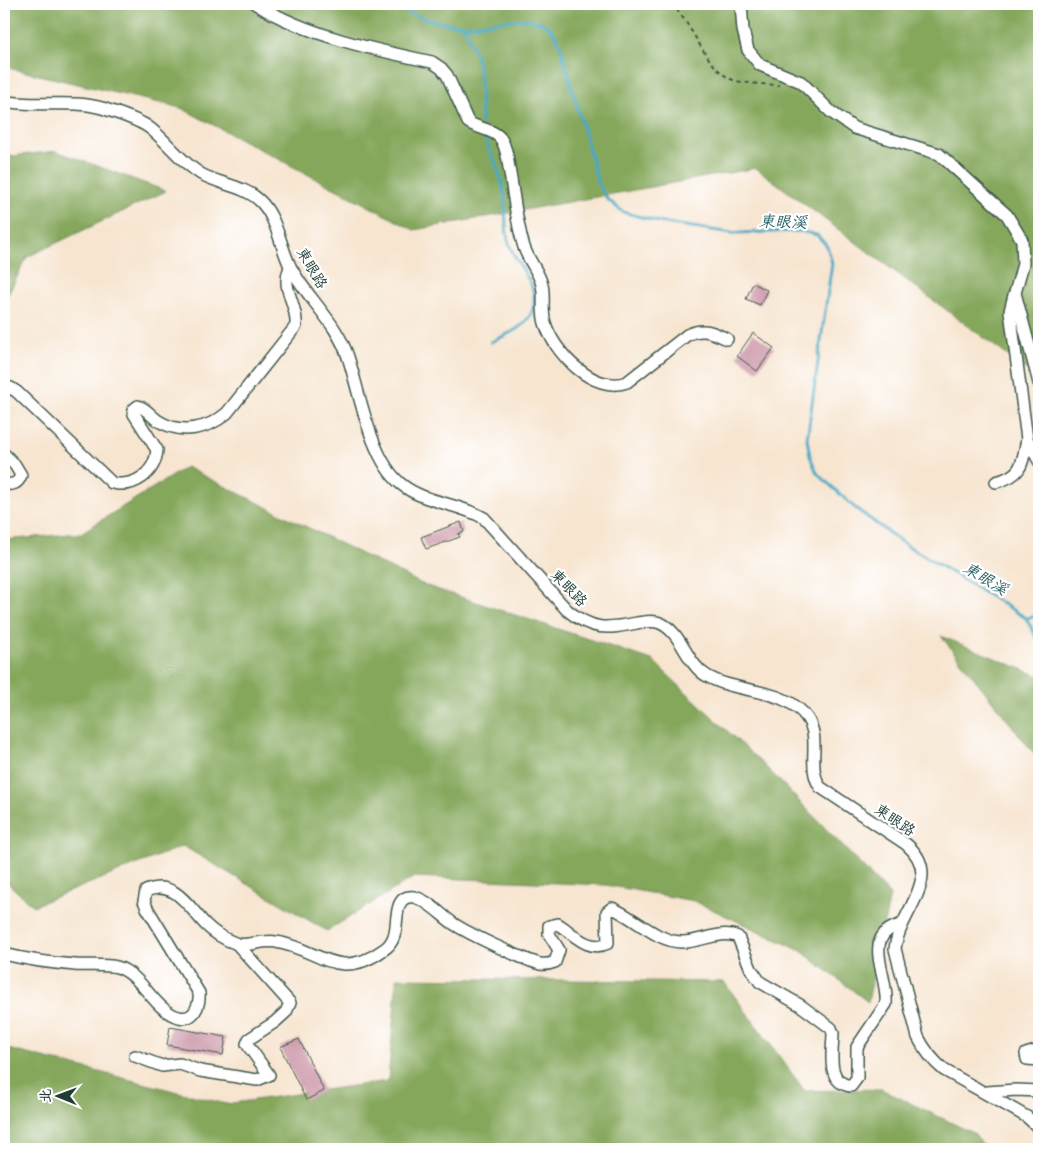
<svg xmlns="http://www.w3.org/2000/svg" width="1043" height="1153" font-family="'Architects Daughter','LXGW WenKai TC',sans-serif">
	<rect width="100%" height="100%" fill="#fff"/>
	<filter id="ink" filterUnits="userSpaceOnUse"><feTurbulence type="fractalNoise" baseFrequency=".02" numOctaves="2"/><feDisplacementMap in="SourceGraphic" scale="10" xChannelSelector="R" yChannelSelector="G"/><feConvolveMatrix kernelMatrix="1 2 1 2 8 2 1 2 1" color-interpolation-filters="sRGB"/></filter>
	<filter id="wash" filterUnits="userSpaceOnUse"><feTurbulence type="fractalNoise" baseFrequency=".0096" numOctaves="4" result="noise"/><feDisplacementMap in="SourceGraphic" scale="20" xChannelSelector="R" yChannelSelector="G"/><feGaussianBlur stdDeviation="1.12" result="paint"/><feColorMatrix in="noise" values="0 0 0 0 0 0 0 0 0 0 0 0 0 0 0 0 0 1.4 0 .05"/><feComposite in="paint" operator="in"/></filter>
	<g filter="url(#wash)">
		<rect width="100%" height="100%" fill="#f7e5d0"/>
		<g fill="#85a75c" stroke="#527248">
			<polygon points="4,4 1039,4 1039,379 756,168 414,230 181,108 4,67"/>
			<polygon points="56,151 166,191 27,257 4,303 4,157"/>
			<polygon points="186,467 424,585 652,660 770,771 890,895 868,1002 801,951 694,901 606,885 414,877 327,931 183,846 33,906 4,880 4,540 81,533"/>
			<polygon points="941,636 1039,676 1039,760"/>
			<polygon points="397,978 724,982 805,1091 881,1089 975,1134 985,1149 4,1149 4,1048 226,1104 388,1081"/>
		</g>
		<g fill="none" stroke-linecap="round" stroke-linejoin="round">
			<g stroke="#45a9c5" stroke-width="3">
				<path d="M388 4C415 16 432 23 462 25 486 27 529 9 550 28 554 31 557 39 560 44L598 183 607 199 623 212 659 222 732 233 800 231 817 235 827 246 832 263 807 439 810 456 817 473 854 507 900 541 1026 618 1039 642"/>
				<polyline points="464,26 476,56 480,78 481,124"/>
				<path d="M484 133C488 150 498 165 502 183 507 202 504 222 508 240 514 266 544 285 531 314 523 329 505 335 491 342"/>
				<polyline points="1026,618 1039,616"/>
			</g>
		</g>
		<g id="blocks">
			<g fill="#ce9aab">
				<polygon points="753,283 767,290 760,305 746,299"/>
				<polygon points="753,333 774,348 757,371 737,356"/>
				<polygon points="461,522 464,532 458,534 460,537 426,549 421,537"/>
				<polygon points="170,1027 226,1037 223,1055 167,1045"/>
				<polygon points="299,1039 324,1091 306,1100 280,1047"/>
			</g>
		</g>
	</g>
	<g filter="url(#ink)">
		<use href="#blocks" fill-opacity="0" stroke="#3f564b" stroke-width="1"/>
		<g fill="none" stroke-linecap="round" stroke-linejoin="round">
			<defs>
				<g id="minor">
					<path d="M256 4C305 35 375 50 432 62L441 68 447 75 468 122C478 129 494 129 501 139 506 147 508 159 509 168 514 194 516 222 524 247 528 260 539 272 542 285 545 297 541 310 545 323 554 353 594 394 627 382L687 335C703 327 712 332 727 339"/>
					<polyline points="741,4 743,30 748,50 760,65 801,82 831,112 854,128 939,154 1007,215 1022,240 1023,264 1015,293 1039,383"/>
					<path d="M4 101C36 108 70 99 102 108 117 113 134 118 147 126 167 140 179 161 201 174 219 184 244 186 259 200 277 216 280 247 291 268 309 301 338 323 349 360 360 395 371 460 401 484 424 503 458 503 484 518L567 610C593 631 606 629 637 623 645 622 653 620 660 623 682 632 686 664 707 676 737 694 786 687 807 718 822 740 806 765 820 787L906 844C946 877 899 911 895 949L918 1037C925 1051 932 1060 944 1070L1027 1117 1039 1128"/>
					<polyline points="1014,295 1010,311 1027,439 1039,461"/>
					<path d="M4 389 11 388 17 392 112 483C135 488 155 473 157 450L134 414 133 410 138 406C146 408 150 415 157 420 180 435 207 430 227 413L296 326C298 303 280 290 290 267"/>
					<path d="M4 454 15 465 21 475C18 484 13 485 4 484"/>
					<path d="M996 482C1023 475 1022 464 1027 439"/>
					<path d="M4 954C28 960 50 963 75 965 88 966 105 964 117 967 142 974 155 1012 179 1017 194 1021 200 1005 199 993L147 908 144 901 146 891C175 878 190 909 206 925 214 933 224 939 235 943 246 948 263 939 276 942 317 948 338 983 383 950 388 947 392 942 394 936 399 924 392 894 414 897 428 900 442 916 454 924 471 935 522 959 540 964 546 965 550 964 555 962L559 950 549 934V926L558 924C573 933 588 953 608 943L607 912 612 908C634 917 656 941 681 942 699 943 721 929 738 937L751 969 760 982 800 1005 831 1028 833 1033C833 1050 825 1083 851 1086L857 1078V1047L886 1004C889 975 860 936 900 925"/>
					<polyline points="1039,1050 1026,1054 1027,1059 1039,1060"/>
					<polyline points="135,1056 162,1066 180,1064 200,1071 257,1080 269,1075 247,1044 249,1039 275,1022 286,1012 290,1003 237,944"/>
					<polyline points="987,1092 1016,1090 1039,1091"/>
				</g>
			</defs>
			<use href="#minor" stroke="#3f564b" stroke-width="14"/>
			<path stroke="#3f564b" stroke-width="2" stroke-dasharray="4 4" stroke-linecap="butt" d="M671 4C694 24 706 72 736 81 750 84 765 84 779 85"/>
			<use href="#minor" stroke="#fff" stroke-width="11"/>
		</g>
	</g>
	<g text-anchor="middle" stroke-width="4.5" stroke-linejoin="round" paint-order="stroke">
		<g font-size="15" fill="#1f3d34" stroke="#fff">
			<text transform="translate(312 268) rotate(59)" y="5">東眼路</text>
			<text transform="translate(569 588) rotate(46)" y="5">東眼路</text>
			<text transform="translate(895 820) rotate(34)" y="5">東眼路</text>
		</g>
		<g font-size="16" font-style="italic" fill="#2c6367" stroke="#fff">
			<text transform="translate(783 221) rotate(2)" y="6">東眼溪</text>
			<text transform="translate(986 578) rotate(31)" y="6">東眼溪</text>
		</g>
	</g>
	<rect width="1043" height="1153" fill="none" stroke="#fff" stroke-width="20"/>
	<g transform="translate(58 1096) rotate(271)" stroke="#ffffff" stroke-width="4" paint-order="stroke">
	<path d="M0-4L9 19L0 12L-9 19Z" fill="#1f3d34"/>
	<text y="-8" font-size="14" font-weight="bold" text-anchor="middle" fill="#1f3d34">北</text>
	</g>
</svg>
